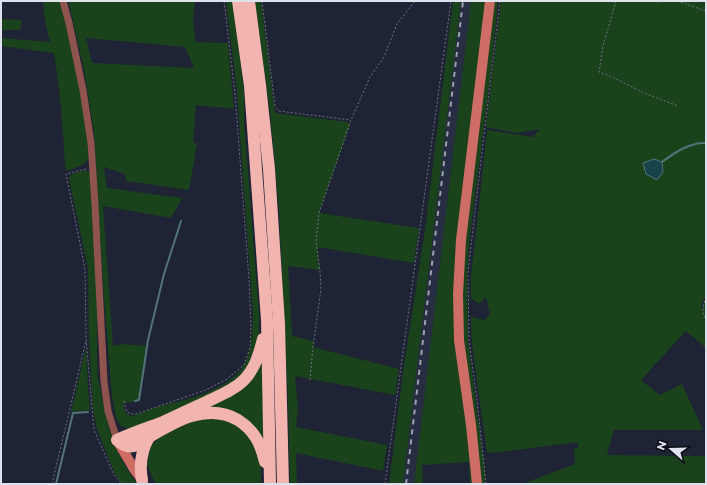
<svg xmlns="http://www.w3.org/2000/svg" width="707" height="485" font-family="Montserrat,sans-serif">
	<rect width="100%" height="100%" fill="#1e2335"/>
	<polygon fill="#272e44" points="461,1 471,1 414,484 403,484"/>
	<g fill="#1a431b" fill-rule="evenodd">
		<path d="M43 1H60L79 80 89 155 86 163 70 170H66L65 165C63 127 60 90 54 53L1 46V38L50 42 45 20Z"/>
		<path d="M68 1H195L193 17 195 42 228 43 234 109 196 105 193 142 197 144 189 190 126 181 125 174 104 167 107 188 182 198 171 218 103 206 113 346 121 344 147 346 139 400 123 404 125 412 131 416C141 414 150 409 160 406 167 404 174 403 181 401 201 396 233 384 244 365 253 350 252 331 253 314L237 92 226 1H233L234 3 244 94V121L259 314V343L256 352 240 379 208 398 129 429 121 426 116 418 112 396 104 299 94 132 85 75 70 7ZM86 38 185 47 194 68 92 63Z"/>
		<polygon points="255,1 261,1 275,113 348,122 350,125 319,213 419,228 414,263 317,247 320,270 288,266 292,336 314,341 313,347 399,369 395,395 295,376 298,409 296,427 387,445 383,471 296,453 297,484 290,484 288,402 279,211 270,112"/>
		<polygon points="453,1 461,1 403,484 389,484 403,372 425,230"/>
		<polygon points="471,1 486,1 455,272 474,484 470,484 469,462 422,465 423,484 414,484"/>
		<polygon points="493,1 498,1 491,72 470,236 467,273 468,341 485,472 485,484 481,484 465,358 461,293 464,254"/>
		<polygon points="501,1 706,1 706,295 702,304 701,309 702,309 706,298 706,348 686,331 641,380 660,395 682,384 703,430 614,430 607,455 706,456 706,484 522,484 575,464 574,449 578,448 578,442 509,451 487,453 472,345 471,317 485,320 490,314 486,297 479,304 471,298 471,274 476,234 487,130 533,137 540,129 517,133 486,127"/>
		<polygon points="1,19 22,20 20,30 1,30"/>
		<path d="M86 170 90 173C92 215 95 256 97 298 98 324 96 351 98 377 99 384 101 391 102 398 108 429 118 460 138 484H122L115 474 97 429 93 409 89 339 88 269 69 178 72 174Z"/>
		<polygon points="86,348 88,387 90,410 71,412"/>
		<polygon points="263,351 265,448 255,432 207,410 208,405 237,389"/>
		<polygon points="204,417 230,420 250,436 261,463 261,484 157,484 153,479 147,464 149,452 153,443 167,432"/>
	</g>
	<polygon fill="#18434b" stroke="#53737c" points="654,159 662,162 663,172 657,180 646,174 643,163"/>
	<g fill="none" stroke-linecap="round" stroke-linejoin="round">
		<g stroke="#53737c" stroke-width="2">
			<path d="M662 162C674 153 690 142 706 143"/>
			<polyline points="135,401 139,400 148,340 164,274 181,221"/>
			<polyline points="56,484 73,413 88,412"/>
		</g>
		<g stroke="#6d7281" stroke-width="1" stroke-dasharray="2 2" stroke-linecap="butt">
			<polyline points="262,1 275,106 279,111 350,120"/>
			<polyline points="616,1 603,46 599,72 612,77 644,93 678,106"/>
			<polyline points="653,1 657,2 663,1"/>
			<polyline points="677,1 706,11"/>
			<polyline points="86,169 66,174 85,269 86,338 94,430 114,475 122,484"/>
			<path d="M706 297C703 305 701 312 706 319"/>
			<polyline points="310,380 313,347 321,289 320,272 316,240 319,213 351,120 370,77 384,57 397,24 415,1"/>
			<path d="M124 401C126 410 125 414 136 414L206 390 227 379 244 365 250 348 251 326 249 279 235 93 224 1"/>
			<polyline points="52,484 86,341"/>
			<polyline points="385,484 451,1"/>
			<polyline points="486,484 477,400 469,341 468,273 475,211 500,1"/>
		</g>
		<polyline stroke="#90544f" stroke-width="7" points="63,1 69,23 83,90 91,143 95,205 104,382 108,411 117,440"/>
		<g stroke="#cd6d66" stroke-width="10">
			<polyline points="117,440 134,469 143,481"/>
			<polyline points="477,484 471,425 459,340 458,294 461,240 490,1"/>
		</g>
		<g stroke="#f1b4ae" stroke-width="12">
			<polyline points="238,1 250,86 267,320 270,484"/>
			<polyline points="249,1 260,85 269,169 279,324 283,484"/>
			<path d="M263 339C259 355 255 368 244 380 233 391 218 396 204 403 190 409 177 416 163 422 147 428 132 433 117 440 122 444 127 448 134 446 164 429 202 399 238 420 254 430 261 444 265 462"/>
			<path d="M142 480C139 464 141 451 149 437"/>
		</g>
		<polyline stroke="#9ea2b0" stroke-width="2" stroke-dasharray="5 5" stroke-linecap="butt" points="406,484 463,1"/>
	</g>
	<rect width="707" height="485" fill="none" stroke="#dee2ee" stroke-width="4"/>
	<g transform="translate(671 449) rotate(290)" stroke="#0b0d15" stroke-width="3" paint-order="stroke">
	<path d="M0-3L7 15L0 10L-7 15Z" fill="#dee2ee"/>
	<text y="-6" font-size="11" font-weight="bold" text-anchor="middle" fill="#dee2ee">N</text>
	</g>
</svg>
